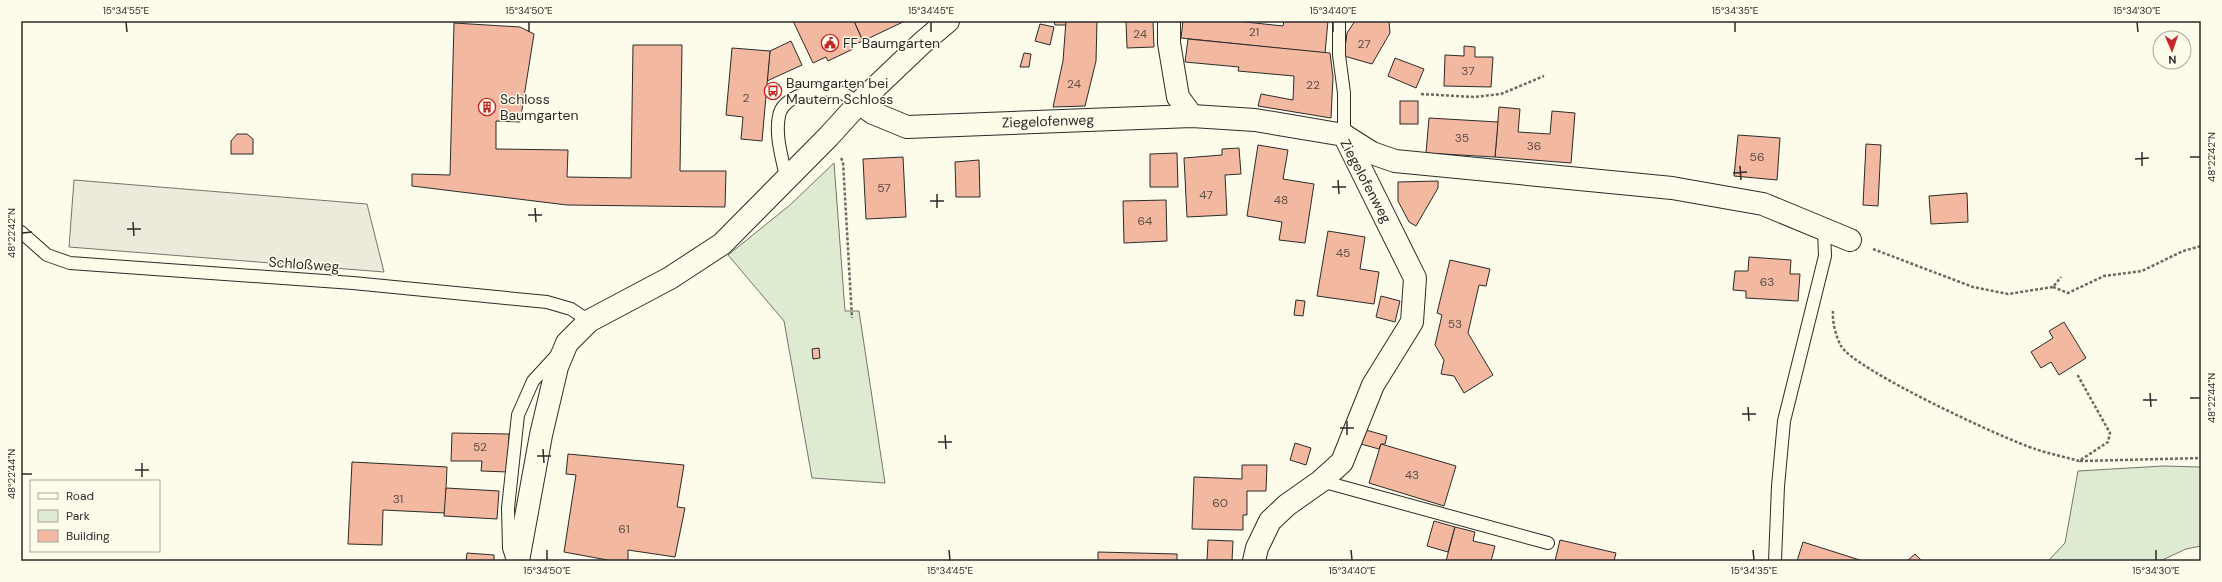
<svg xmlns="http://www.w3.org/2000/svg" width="2222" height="582" font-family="'DM Sans',sans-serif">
	<rect width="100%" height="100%" fill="#fdfbea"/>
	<g fill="#deebd1" stroke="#74746e">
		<polygon points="834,163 845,311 859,311 885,483 812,478 784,321 728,255 790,205"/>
		<polygon points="2163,466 2201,467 2201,546 2186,549 2160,561 2048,561 2065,543 2078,471"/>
	</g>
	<polygon fill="#eceadb" stroke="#74746e" points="74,180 367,204 384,272 69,247"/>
	<g fill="#f2b8a0" stroke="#2b2b2b">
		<polygon points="793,21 854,21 863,41 851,46 853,49 828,61 826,57 813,63"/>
		<polygon points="854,21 905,21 863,41"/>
		<polygon points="1054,21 1066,21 1066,25 1055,25"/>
		<polygon points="1066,21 1097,21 1096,61 1085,106 1053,107 1063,61"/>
		<polygon points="1126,21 1153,21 1154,47 1127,48"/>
		<polygon points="1183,21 1236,21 1283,26 1284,21 1328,21 1325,53 1181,38"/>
		<polygon points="1355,21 1389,21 1390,33 1372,64 1344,56 1347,33"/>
		<polygon points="454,23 520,27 534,34 520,122 496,121 496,149 568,150 567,177 631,178 633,45 682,45 680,171 726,171 725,207 567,205 412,186 412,174 450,175"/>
		<polygon points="1040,24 1054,27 1050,45 1035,41"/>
		<polygon points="1188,39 1330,53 1333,77 1331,118 1258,106 1261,94 1293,100 1294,76 1238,71 1239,67 1185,62"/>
		<polygon points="791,41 802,65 767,81 770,51"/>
		<polygon points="1464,46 1475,47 1475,57 1493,57 1491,87 1444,86 1445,55 1464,56"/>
		<polygon points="732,48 770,51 762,141 741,139 743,117 726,115"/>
		<polygon points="1024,53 1031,54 1029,67 1020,67"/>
		<polygon points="1395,58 1424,69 1416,88 1388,76"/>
		<rect x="1400" y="101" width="18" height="23"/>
		<polygon points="1499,107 1520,109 1518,132 1550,134 1552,111 1575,113 1571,163 1495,157"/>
		<polygon points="1429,118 1498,122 1495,157 1426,153"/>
		<polygon points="237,134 247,134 253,139 253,154 231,154 231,141"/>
		<polygon points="1738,135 1780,138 1777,180 1734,176"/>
		<polygon points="1866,144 1881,145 1878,206 1863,205"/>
		<polygon points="1258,145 1288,150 1283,179 1314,184 1305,243 1279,240 1282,222 1247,216"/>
		<polygon points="1239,148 1241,174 1225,175 1227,215 1187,217 1184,158 1222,155 1222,149"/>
		<polygon points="1177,153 1178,187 1150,187 1150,154"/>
		<polygon points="903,157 906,217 866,219 863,159"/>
		<polygon points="979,160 980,197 956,197 955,162"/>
		<polygon points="1438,181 1438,188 1416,226 1409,222 1398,201 1398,182"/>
		<polygon points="1967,193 1968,222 1931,224 1929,196"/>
		<polygon points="1166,200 1167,241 1124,243 1123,201"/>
		<polygon points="1328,231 1365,237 1360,269 1379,272 1374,304 1317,296"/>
		<polygon points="1749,257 1791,260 1790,274 1800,274 1798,301 1746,298 1746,291 1733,290 1735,271 1748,271"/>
		<polygon points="1450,260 1490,269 1486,286 1479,285 1468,333 1493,375 1464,393 1454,376 1441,374 1444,360 1435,345 1442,315 1437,313"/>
		<polygon points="1381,296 1400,301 1395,322 1376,317"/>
		<polygon points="1296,300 1305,301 1303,316 1294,315"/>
		<polygon points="2064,322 2086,358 2059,375 2051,362 2041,368 2031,352 2053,338 2049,331"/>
		<polygon points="819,348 820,358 813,359 812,349"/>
		<polygon points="1366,430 1387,436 1385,444 1381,444 1379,449 1361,444"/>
		<polygon points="452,433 509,434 508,472 481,471 482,461 451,461"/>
		<polygon points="1295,443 1311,448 1306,465 1290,460"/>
		<polygon points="1381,444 1456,466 1444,506 1369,483"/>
		<polygon points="568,454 684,465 677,507 685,508 675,557 628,550 628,561 613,561 564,552 576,475 566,474"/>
		<polygon points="352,462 447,467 445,513 383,510 382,545 348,544"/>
		<polygon points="1242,465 1267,465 1266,491 1247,491 1247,515 1243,515 1243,530 1192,529 1194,477 1242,479"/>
		<polygon points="446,488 499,491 497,519 444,516"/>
		<polygon points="1434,521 1455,527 1448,552 1427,546"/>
		<polygon points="1455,527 1475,532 1473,541 1495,546 1491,561 1446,561"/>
		<polygon points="1208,540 1233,541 1232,561 1207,561"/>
		<polygon points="1560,540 1616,553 1614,561 1555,561"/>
		<polygon points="1803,542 1863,561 1797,561"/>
		<polygon points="1098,552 1177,554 1177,561 1098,561"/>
		<polygon points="467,553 494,555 494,561 466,561"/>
		<polygon points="1915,554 1922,561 1907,561"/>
	</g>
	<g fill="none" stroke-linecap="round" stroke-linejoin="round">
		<defs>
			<g id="lane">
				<polyline points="1339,21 1339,55 1344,93 1344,135"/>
				<path d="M786 177C782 157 775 136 779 116 782 96 821 86 837 91 844 93 852 99 859 103"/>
				<polyline points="21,232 47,255 70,263 353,283 547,302 571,309 589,321"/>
				<polyline points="1321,481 1548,543"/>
				<polyline points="513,561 509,548 508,508 518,415 533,381 556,356"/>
				<polyline points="1775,561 1778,486 1784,421 1825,256 1824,230"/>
			</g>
			<g id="street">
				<polyline points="1169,21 1169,43 1178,97 1192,116"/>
				<polyline points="859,103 873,113 907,127 1192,116 1255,120 1344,135 1415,278 1412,322 1373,385 1342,462 1321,481 1287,505 1270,521 1257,548 1254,561"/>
				<polyline points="1345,136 1372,153 1395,161 1672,188 1763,204 1850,240"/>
			</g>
			<polyline id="secondary" points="518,561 541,435 557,367 567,343 589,321 670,278 722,244 829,136 859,103 922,43 948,21"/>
		</defs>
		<use href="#lane" stroke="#2b2b2b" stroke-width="14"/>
		<use href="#street" stroke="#2b2b2b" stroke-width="24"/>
		<use href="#secondary" stroke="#2b2b2b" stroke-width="24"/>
		<g stroke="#6a6964" stroke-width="2.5" stroke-dasharray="3 2" stroke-linecap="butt">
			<polyline points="1421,94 1474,97 1501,94 1544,76"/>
			<polyline points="841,158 843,162 852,318"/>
			<polyline points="1873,249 1973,287 2008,294 2053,287 2061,277"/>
			<polyline points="2053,287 2068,293 2104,276 2142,271 2183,251 2201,246"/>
			<path d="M1833 311C1832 321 1836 337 1841 346 1855 370 2004 439 2035 449 2050 454 2065 457 2079 461L2108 442 2110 433 2077 374"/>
			<polyline points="2080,461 2201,458"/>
		</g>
		<use href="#lane" stroke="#fdfbea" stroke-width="12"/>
		<use href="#street" stroke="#fdfbea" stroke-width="22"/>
		<use href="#secondary" stroke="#fdfbea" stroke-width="22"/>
	</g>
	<path fill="none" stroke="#2b2b2b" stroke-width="1.5" d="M126 22 127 32M529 22V32M931 22V32M1333 22V32M1735 22V32M2137 22 2138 32M2142 152V166M2190 157H2200M2135 159 2149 158M1740 166 1741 180M1733 173 1747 172M1338 180 1339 194M1332 187H1346M937 194V208M930 201H944M535 208 536 222M528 215H542M133 222 134 236M127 229H141M22 233 32 232M2150 393 2151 407M2190 398H2200M2143 400H2157M1748 407 1749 421M1742 414H1756M1347 421V435M1340 428H1354M945 435 946 449M938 442H952M543 449 544 463M537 456H551M142 463V477M135 470H149M22 474H32M547 550V560M949 550 950 560M1351 550 1352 560M1753 550 1754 560M2156 550V560"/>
	<defs>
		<symbol id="civic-ring" viewBox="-11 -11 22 22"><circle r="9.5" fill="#fdfbea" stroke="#c62828" stroke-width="1.5"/><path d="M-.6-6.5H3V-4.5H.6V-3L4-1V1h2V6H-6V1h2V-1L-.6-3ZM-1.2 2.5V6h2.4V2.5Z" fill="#c62828"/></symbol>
		<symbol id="bus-ring" viewBox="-11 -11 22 22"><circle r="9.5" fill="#fdfbea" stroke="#c62828" stroke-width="1.5"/><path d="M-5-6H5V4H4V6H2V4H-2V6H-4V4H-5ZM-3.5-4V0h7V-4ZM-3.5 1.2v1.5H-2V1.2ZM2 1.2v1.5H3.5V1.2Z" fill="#c62828"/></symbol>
		<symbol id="building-ring" viewBox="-11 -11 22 22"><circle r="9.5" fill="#fdfbea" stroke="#c62828" stroke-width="1.5"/><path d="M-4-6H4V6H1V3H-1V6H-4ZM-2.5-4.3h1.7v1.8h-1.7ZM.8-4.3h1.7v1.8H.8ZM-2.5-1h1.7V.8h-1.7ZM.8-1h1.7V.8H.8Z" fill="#c62828"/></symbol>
	</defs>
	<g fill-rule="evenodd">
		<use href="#civic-ring" x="820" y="33" width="20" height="20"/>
		<use href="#bus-ring" x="763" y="81" width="20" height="20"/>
		<use href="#building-ring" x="477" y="97" width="20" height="20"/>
	</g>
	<g text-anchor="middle" stroke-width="3" stroke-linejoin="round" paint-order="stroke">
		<g font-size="12" fill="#5d4e48">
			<text x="1254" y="36">21</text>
			<text x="1140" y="38">24</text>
			<text x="1364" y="48">27</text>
			<text x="1468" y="75">37</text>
			<text x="1074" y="88">24</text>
			<text x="1313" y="89">22</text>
			<text x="746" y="102">2</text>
			<text x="1462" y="142">35</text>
			<text x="1534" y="150">36</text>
			<text x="1757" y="161">56</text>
			<text x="884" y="192">57</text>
			<text x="1206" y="199">47</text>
			<text x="1281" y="204">48</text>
			<text x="1145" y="225">64</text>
			<text x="1343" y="257">45</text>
			<text x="1767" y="286">63</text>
			<text x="1455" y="328">53</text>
			<text x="480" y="451">52</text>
			<text x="1412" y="479">43</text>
			<text x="398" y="503">31</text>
			<text x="1220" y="507">60</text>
			<text x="624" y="533">61</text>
		</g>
		<g font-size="14" fill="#2b2b2b" stroke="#fdfbea" text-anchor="start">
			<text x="843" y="48">FF Baumgarten</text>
			<text x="786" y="88">Baumgarten bei<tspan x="786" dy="16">Mautern Schloss</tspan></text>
			<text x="500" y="104">Schloss<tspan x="500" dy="16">Baumgarten</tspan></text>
		</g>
		<g font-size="14" fill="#2b2b2b" stroke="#fdfbea">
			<text transform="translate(1048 121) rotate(-2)" y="5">Ziegelofenweg</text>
			<text transform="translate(1366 181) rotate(62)" y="5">Ziegelofenweg</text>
			<text transform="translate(304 264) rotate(4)" y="5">Schloßweg</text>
		</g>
	</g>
	<rect width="2222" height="582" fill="none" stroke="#fdfbea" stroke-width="44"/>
	<rect x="30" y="480" width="130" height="72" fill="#fdfbea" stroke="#a9a89e"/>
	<rect x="38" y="493" width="20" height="6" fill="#fdfbea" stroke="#a9a89e"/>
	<text x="66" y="500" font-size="12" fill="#2b2b2b">Road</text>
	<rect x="38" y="510" width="20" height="12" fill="#deebd1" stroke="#a9a89e"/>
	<text x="66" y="520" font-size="12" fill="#2b2b2b">Park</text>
	<rect x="38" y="530" width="20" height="12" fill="#f2b8a0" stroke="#a9a89e"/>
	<text x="66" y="540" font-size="12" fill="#2b2b2b">Building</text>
	<g transform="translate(2172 50) rotate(178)"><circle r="19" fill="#fdfbea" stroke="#a9a89e"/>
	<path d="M0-3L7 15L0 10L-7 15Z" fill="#c62828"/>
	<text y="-6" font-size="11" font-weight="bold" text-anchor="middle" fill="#2b2b2b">N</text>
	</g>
	<rect x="22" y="22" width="2178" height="538" fill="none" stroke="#2b2b2b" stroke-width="1.5"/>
	<g font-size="10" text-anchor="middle" fill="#2b2b2b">
		<text x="126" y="14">15°34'55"E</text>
		<text x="529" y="14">15°34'50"E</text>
		<text x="931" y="14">15°34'45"E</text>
		<text x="1333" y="14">15°34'40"E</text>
		<text x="1735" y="14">15°34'35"E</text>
		<text x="2137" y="14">15°34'30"E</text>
		<text transform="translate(2211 157) rotate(-90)" y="4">48°22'42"N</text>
		<text transform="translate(11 233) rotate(-90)" y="4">48°22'42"N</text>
		<text transform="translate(2211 398) rotate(-90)" y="4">48°22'44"N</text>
		<text transform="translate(11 474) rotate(-90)" y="4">48°22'44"N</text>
		<text x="547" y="574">15°34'50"E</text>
		<text x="950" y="574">15°34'45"E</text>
		<text x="1352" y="574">15°34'40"E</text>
		<text x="1754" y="574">15°34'35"E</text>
		<text x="2156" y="574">15°34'30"E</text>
	</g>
</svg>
